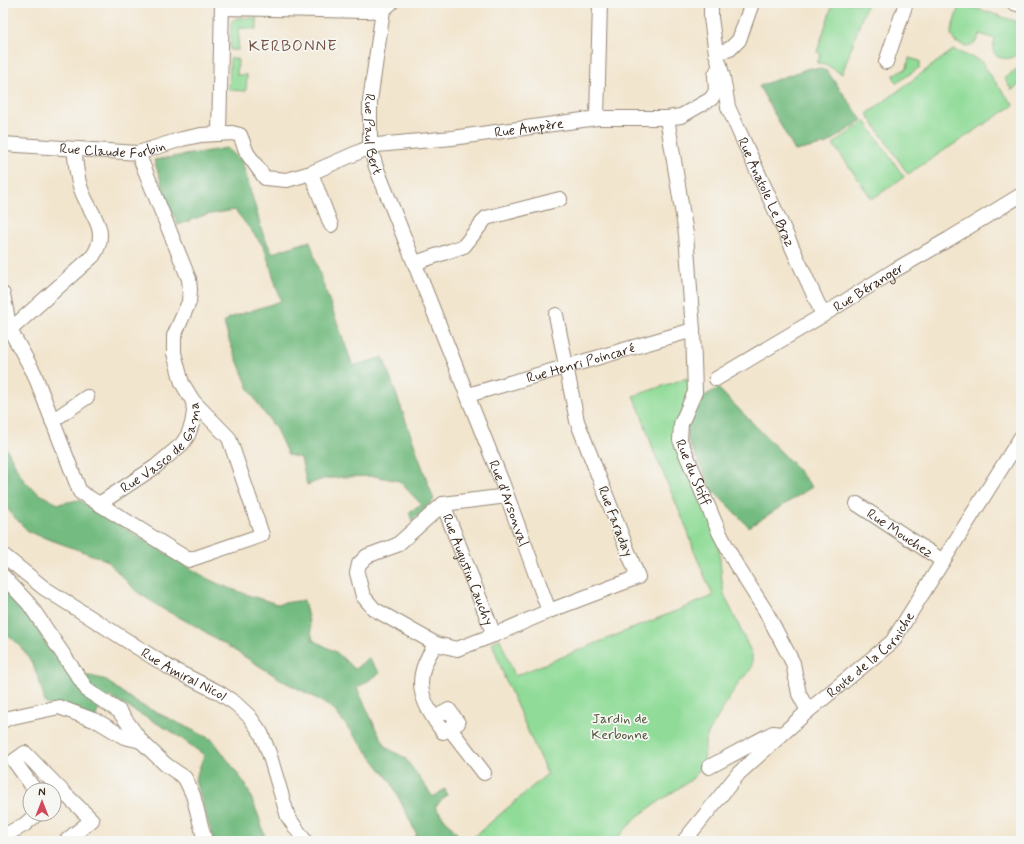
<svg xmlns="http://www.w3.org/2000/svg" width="1024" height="844" font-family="Mynerve,sans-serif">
	<rect width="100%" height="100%" fill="#f6f6f2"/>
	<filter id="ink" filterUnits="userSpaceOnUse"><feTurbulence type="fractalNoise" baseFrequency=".025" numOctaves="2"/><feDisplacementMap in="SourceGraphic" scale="8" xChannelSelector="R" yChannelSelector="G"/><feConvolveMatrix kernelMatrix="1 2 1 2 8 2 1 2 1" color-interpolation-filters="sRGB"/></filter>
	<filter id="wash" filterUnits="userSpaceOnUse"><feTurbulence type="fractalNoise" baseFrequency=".012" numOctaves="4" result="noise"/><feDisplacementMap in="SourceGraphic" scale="16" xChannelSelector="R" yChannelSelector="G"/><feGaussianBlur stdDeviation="0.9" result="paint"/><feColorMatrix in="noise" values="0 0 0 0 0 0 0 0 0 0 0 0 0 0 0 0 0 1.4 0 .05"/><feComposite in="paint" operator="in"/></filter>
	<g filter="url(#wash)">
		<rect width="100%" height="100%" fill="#f2e5ce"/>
		<g fill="#8fdb97" stroke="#65825a">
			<polygon points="833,3 867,3 842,74 825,64 817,63 821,54 817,52"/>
			<path d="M960 3 1021 23V51C1018 54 1015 57 1010 58 1003 60 993 57 993 49 993 46 994 42 995 39L980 34C972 50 971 48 955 42L951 35 953 25Z"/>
			<polygon points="236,18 257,18 257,29 239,28 238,50 230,50 231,22"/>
			<polygon points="953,50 981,61 998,86 1014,105 908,174 867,114"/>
			<polygon points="230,58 238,59 237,75 247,75 246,91 229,90"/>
			<polygon points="909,58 920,61 920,67 897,83 893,76 907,68"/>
			<polygon points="1021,66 1021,83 1012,90 1004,78"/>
			<polygon points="865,121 904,177 872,199 833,144"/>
			<polygon points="687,378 689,389 679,422 718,539 722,582 724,594 752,654 752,663 751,669 739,682 710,730 705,742 704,764 692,779 638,816 614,841 469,841 547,774 505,679 492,642 500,639 515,676 713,596 694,551 687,529 654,452 641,413 633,396"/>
		</g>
		<g fill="#73bb80" stroke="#57724f">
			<polygon points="809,68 821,69 827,71 862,120 827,144 795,151 759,86"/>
			<polygon points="227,148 242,161 263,234 272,253 310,241 322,281 353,366 383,357 434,500 412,521 409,512 422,505 399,481 374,476 343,477 323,479 307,485 301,458 288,455 276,429 260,407 249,389 230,343 224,323 229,318 281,301 264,247 235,210 205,215 178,225 169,205 154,160"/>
			<polygon points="718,388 792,463 812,487 749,527 713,491 688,441 687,422 696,401"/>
			<path d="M3 443C11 454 15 468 23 479 32 491 45 497 58 504L79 500 208 579 221 585 248 595 277 604 304 600 313 640 336 652 355 669 368 658 380 673 357 688 377 731 387 748 405 758 433 797 445 789 447 795 435 807 463 841H409L417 835 391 782 333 709 314 697 285 682 253 662 194 625 163 609 137 592 106 560 29 532 17 520 9 511 3 498Z"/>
			<path d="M3 585 25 607 49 649 70 672 104 679 137 703 213 740 246 785 259 817 266 841H214L207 818 195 780 204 755 174 733 108 696 97 713 93 728 45 703C38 671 30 651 3 631Z"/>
		</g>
	</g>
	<g filter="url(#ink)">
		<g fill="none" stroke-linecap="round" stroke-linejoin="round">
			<defs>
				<g id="minor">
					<path id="s1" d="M391 3 383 10 370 101V147L376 167 502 482 549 611"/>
					<path id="s2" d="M711 3V18L716 53 723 77 728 107 823 315"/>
					<polyline points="1014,3 1021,5"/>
					<polyline points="222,8 367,11 383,10"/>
					<polyline points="716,53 730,49 739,40 752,3"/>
					<polyline points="886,62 906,3"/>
					<polyline points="597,118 600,3"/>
					<path id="s3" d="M667 118 686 234 693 330 695 392 681 424 680 440 719 532 735 563 765 610 793 663 799 694 808 711"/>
					<polyline points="219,134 222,3"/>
					<path id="s4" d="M3 144 138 153 182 139 201 135 232 133 240 135 247 153 265 178 287 180 311 173 361 151 377 145 452 138 597 118H667L681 116 711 99 716 91 715 75 720 65"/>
					<polyline points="311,173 331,225"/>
					<polyline points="415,263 464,246 486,218 560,199"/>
					<polyline points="3,294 10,330 34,373 80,492 189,560 262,535 229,438 193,401"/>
					<path d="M10 330 93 256C112 228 87 212 80 186 76 174 76 161 74 149"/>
					<path id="s5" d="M716 379 823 315 895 270 949 239 1021 195"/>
					<path id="s6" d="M468 395 693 330"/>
					<polyline points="52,421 87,397"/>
					<polyline points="507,496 443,504 397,545 367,556 359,564 357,573 363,596 374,609 436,644 457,649 494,635 549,611 638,577 577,421 556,315"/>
					<path id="s7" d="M99 504 155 467 182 444 188 435 192 424 194 412 193 401 182 383 174 353V336L189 302 190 290 189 279 138 153"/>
					<path id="s8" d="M443 504 494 635"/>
					<path id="s9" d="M857 504 943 561"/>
					<path id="s10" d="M3 555 44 588 170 668 218 692 235 703 249 716 261 733 269 753 288 817 305 841"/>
					<polyline points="3,576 29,604 88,691 119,711 141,741 165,764 185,778 193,795 205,841"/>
					<path d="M434 718 449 710 458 723 443 732C420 700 411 679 436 644"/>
					<polyline points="3,721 8,718 59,707 99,722 124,737 141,741"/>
					<polyline points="450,729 484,773"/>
					<polyline points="709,767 773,733 781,734"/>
					<polyline points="35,790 14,761 25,753 64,793"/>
					<polyline points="54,801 64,793 92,820 66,841"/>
					<polyline points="3,836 24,825 37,814"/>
					<path id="s11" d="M684 841 739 773 808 711 892 642 1021 437"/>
				</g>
			</defs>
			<use href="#minor" stroke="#968876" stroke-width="16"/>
			<use href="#minor" stroke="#fff" stroke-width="14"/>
		</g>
	</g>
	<g text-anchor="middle" stroke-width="3.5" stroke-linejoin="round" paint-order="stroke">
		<g font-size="14" fill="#3b2a1e" stroke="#f6f6f2">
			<text dy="5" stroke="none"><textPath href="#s4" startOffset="562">Rue Ampère</textPath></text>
			<text dy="5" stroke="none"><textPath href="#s1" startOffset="136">Rue Paul Bert</textPath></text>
			<text dy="5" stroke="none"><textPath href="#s4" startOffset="110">Rue Claude Forbin</textPath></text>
			<text dy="5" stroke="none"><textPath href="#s2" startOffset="199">Rue Anatole Le Braz</textPath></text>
			<text dy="5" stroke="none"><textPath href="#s5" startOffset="178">Rue Béranger</textPath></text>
			<text dy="5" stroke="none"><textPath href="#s6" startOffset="117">Rue Henri Poincaré</textPath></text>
			<text dy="5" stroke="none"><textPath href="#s7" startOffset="87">Rue Vasco de Gama</textPath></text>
			<text dy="5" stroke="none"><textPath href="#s3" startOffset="362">Rue du Stiff</textPath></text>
			<text dy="5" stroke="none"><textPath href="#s1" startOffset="531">Rue d'Arsonval</textPath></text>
			<text transform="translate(616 521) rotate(69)" y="5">Rue Faraday</text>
			<text dy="5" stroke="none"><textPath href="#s9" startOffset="52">Rue Mouchez</textPath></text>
			<text dy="5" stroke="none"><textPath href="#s8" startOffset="70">Rue Augustin Cauchy</textPath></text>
			<text dy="5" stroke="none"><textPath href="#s11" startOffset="265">Route de la Corniche</textPath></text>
			<text dy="5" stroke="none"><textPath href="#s10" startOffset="217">Rue Amiral Nicol</textPath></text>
		</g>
		<g font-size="14" fill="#50563c" stroke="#f6f6f2">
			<text x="620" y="723">Jardin de<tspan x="620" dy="16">Kerbonne</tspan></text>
		</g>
		<g font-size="16" letter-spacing="1" fill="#725043" stroke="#f6f6f2">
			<text x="293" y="51">KERBONNE</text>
		</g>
	</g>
	<rect width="1024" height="844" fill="none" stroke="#f6f6f2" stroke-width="16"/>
	<g transform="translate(42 802)"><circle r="19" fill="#f6f6f2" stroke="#aba49d"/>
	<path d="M0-3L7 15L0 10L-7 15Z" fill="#d1495b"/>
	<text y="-6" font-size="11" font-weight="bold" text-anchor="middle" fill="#3b2a1e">N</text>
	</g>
</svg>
